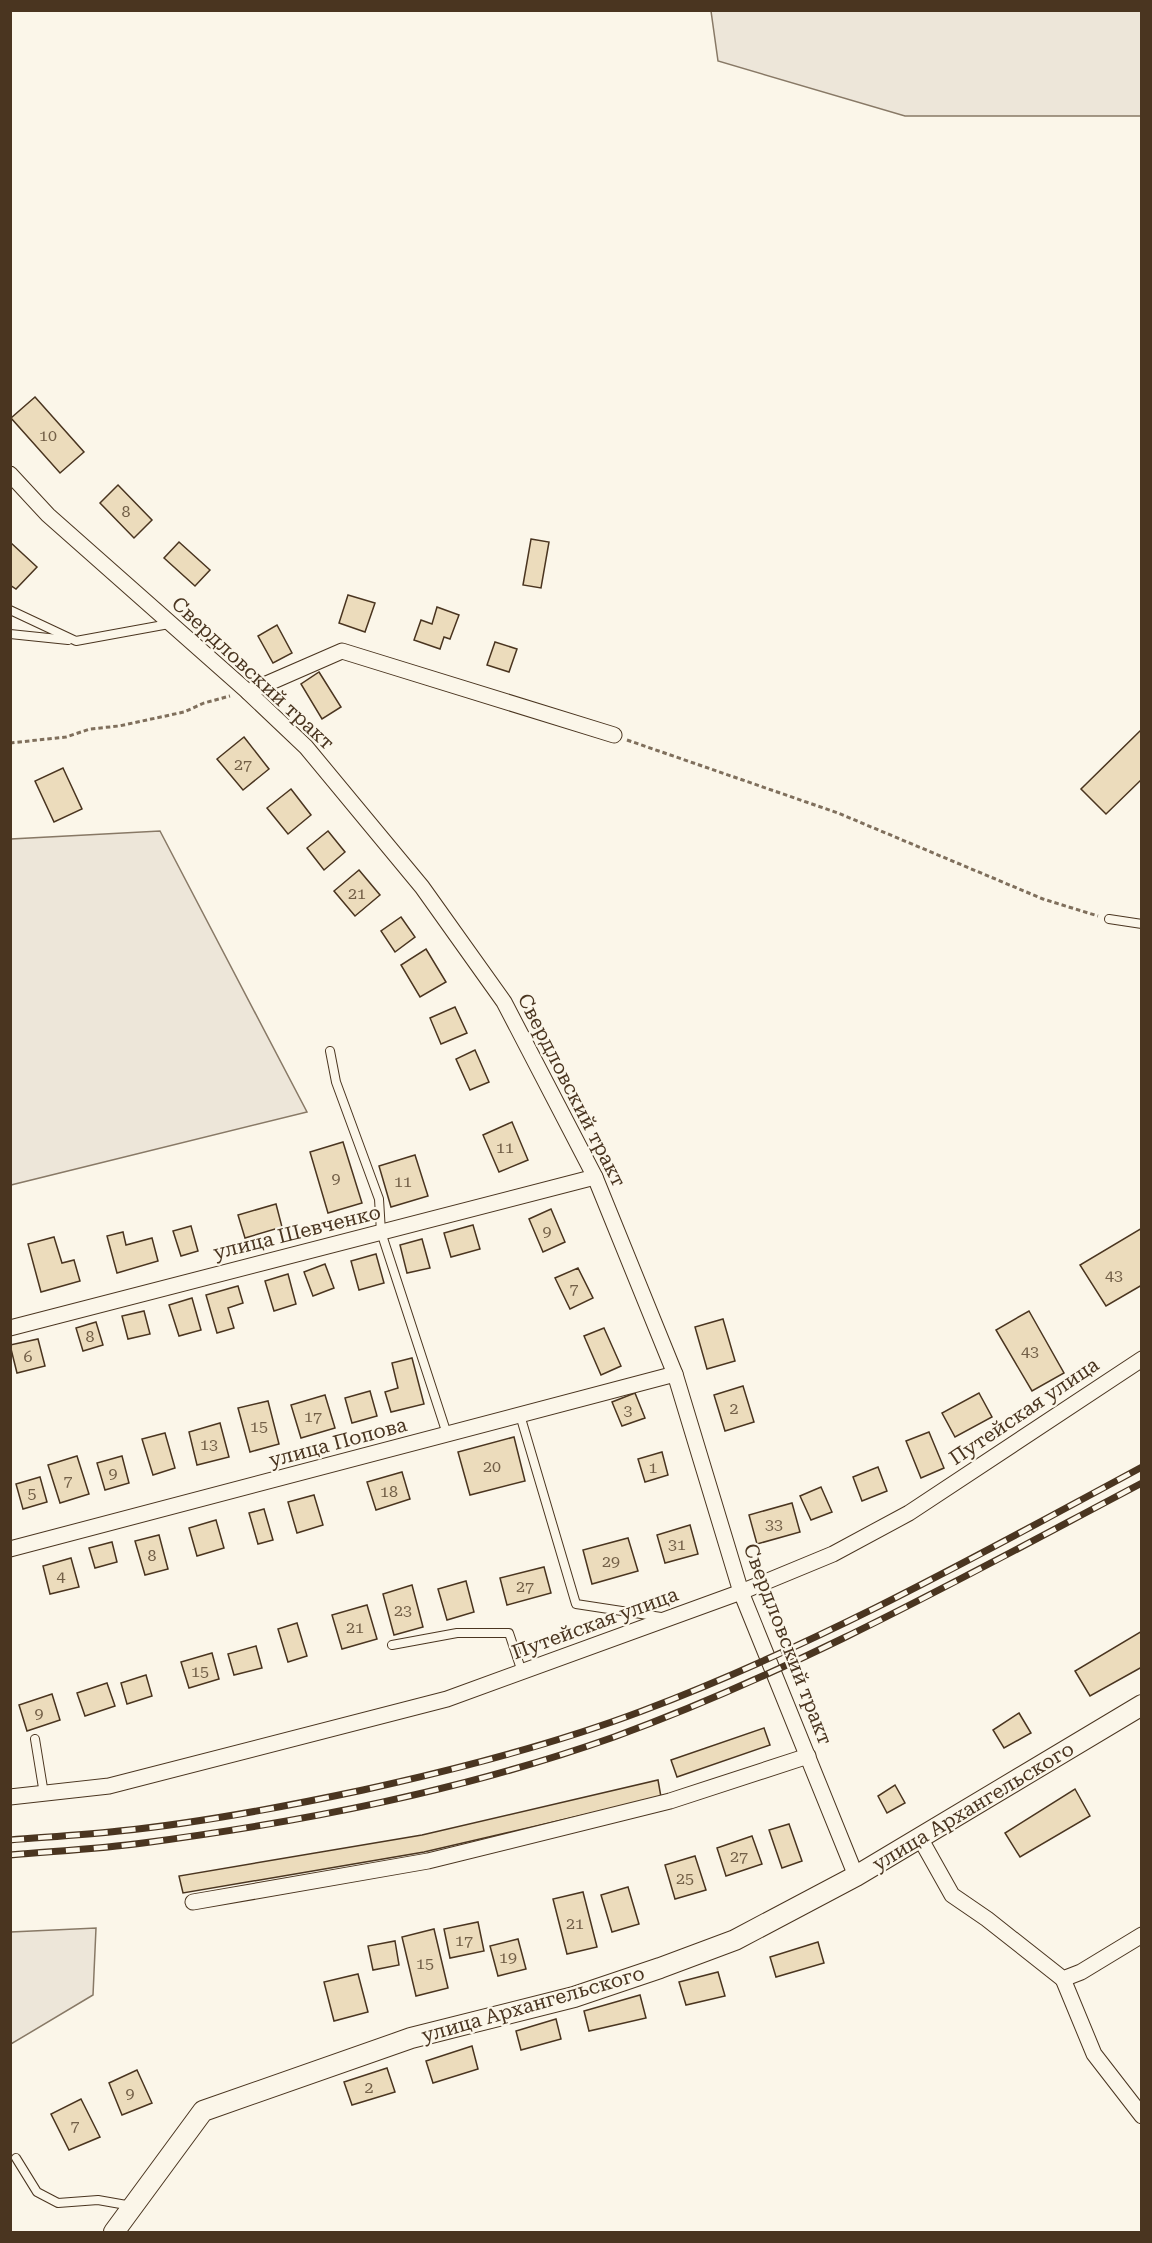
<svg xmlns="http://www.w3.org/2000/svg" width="1152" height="2243" font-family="'Roboto Serif',serif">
	<rect width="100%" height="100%" fill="#fbf6e9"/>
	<g fill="#ede6d9" stroke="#887966" stroke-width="1.5">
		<polygon points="711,11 1141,11 1141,116 905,116 718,61"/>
		<polygon points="160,831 307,1112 11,1185 11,839"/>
		<polygon points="96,1928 93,1995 11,2044 11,1932"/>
	</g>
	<g fill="#ecdcbc" stroke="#4a3520" stroke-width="1.5">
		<polygon points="35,397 84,452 60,473 11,418"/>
		<polygon points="118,485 152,520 134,538 100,503"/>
		<polygon points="531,539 549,542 541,588 523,585"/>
		<polygon points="10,542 37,567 16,589 10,585"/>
		<polygon points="179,542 210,570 195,586 164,558"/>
		<polygon points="348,595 375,603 365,632 339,623"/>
		<polygon points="437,607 459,615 450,639 444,637 440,649 414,640 421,620 432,624"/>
		<polygon points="277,625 292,653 273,663 258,636"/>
		<polygon points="495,642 517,649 509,672 487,665"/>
		<polygon points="319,672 341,707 322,719 301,684"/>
		<polygon points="1142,729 1142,779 1106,814 1081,789"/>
		<polygon points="244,737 269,769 243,790 217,759"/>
		<polygon points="63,768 82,809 54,822 35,781"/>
		<polygon points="291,789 311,815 288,834 267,808"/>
		<polygon points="328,831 345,852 324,870 307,848"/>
		<polygon points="359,870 380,895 355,916 334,891"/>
		<polygon points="401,917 415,937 395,952 381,931"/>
		<polygon points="426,949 446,982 420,997 401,965"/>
		<polygon points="455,1007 467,1033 441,1044 430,1018"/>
		<polygon points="475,1050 489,1082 470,1090 456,1059"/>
		<polygon points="512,1122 528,1160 499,1172 483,1135"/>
		<polygon points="343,1142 362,1203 328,1213 310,1152"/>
		<polygon points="415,1155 428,1196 391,1207 379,1166"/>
		<polygon points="276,1204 282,1227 245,1238 238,1215"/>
		<polygon points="551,1209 565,1242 543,1252 529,1219"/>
		<polygon points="473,1225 480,1249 451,1257 444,1233"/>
		<polygon points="191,1226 198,1251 181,1256 173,1231"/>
		<polygon points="1142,1228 1142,1285 1106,1306 1080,1265"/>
		<polygon points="123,1232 126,1245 152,1238 158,1261 117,1273 107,1236"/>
		<polygon points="54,1237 62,1263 74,1260 80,1281 41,1292 28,1244"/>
		<polygon points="422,1239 430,1268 407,1273 400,1245"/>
		<polygon points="376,1254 384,1283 359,1290 351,1261"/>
		<polygon points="325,1264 334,1288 313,1296 304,1272"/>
		<polygon points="578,1268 593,1298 570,1309 555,1278"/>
		<polygon points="288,1274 296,1304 274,1311 265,1281"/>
		<polygon points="238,1286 243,1303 228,1308 234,1328 217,1333 206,1295"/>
		<polygon points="192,1298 201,1330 179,1336 169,1305"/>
		<polygon points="144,1311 150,1334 128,1339 122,1316"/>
		<polygon points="1029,1311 1064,1373 1032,1391 996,1330"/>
		<polygon points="723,1319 735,1361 707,1369 695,1327"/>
		<polygon points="96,1322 103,1345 83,1351 76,1328"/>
		<polygon points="604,1328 621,1366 601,1375 584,1336"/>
		<polygon points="38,1339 45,1366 17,1373 10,1345"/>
		<polygon points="412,1358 424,1404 391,1412 385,1392 398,1388 392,1363"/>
		<polygon points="743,1386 754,1422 725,1431 714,1395"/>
		<polygon points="370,1391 377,1416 352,1423 345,1398"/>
		<polygon points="635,1393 645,1418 622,1426 612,1402"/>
		<polygon points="979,1393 992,1417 955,1437 942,1413"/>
		<polygon points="325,1395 335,1428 301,1438 291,1405"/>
		<polygon points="268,1401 279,1444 250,1452 238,1408"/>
		<polygon points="220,1423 229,1457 197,1465 189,1432"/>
		<polygon points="929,1432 944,1468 921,1478 906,1441"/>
		<polygon points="165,1433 175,1468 153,1475 142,1439"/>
		<polygon points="514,1437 525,1481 470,1495 458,1452"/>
		<polygon points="662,1452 668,1475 645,1482 638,1459"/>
		<polygon points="77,1456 89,1494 60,1503 48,1465"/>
		<polygon points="122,1456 129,1483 105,1490 97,1463"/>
		<polygon points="878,1467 887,1491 862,1501 853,1477"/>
		<polygon points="402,1472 410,1499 376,1510 367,1482"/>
		<polygon points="40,1477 47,1502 23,1509 16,1484"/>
		<polygon points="821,1487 832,1512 811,1520 800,1496"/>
		<polygon points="314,1495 323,1525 297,1533 288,1502"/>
		<polygon points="792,1503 800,1532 757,1544 749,1515"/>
		<polygon points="264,1509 273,1540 258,1544 249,1513"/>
		<polygon points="216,1520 224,1548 197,1556 189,1528"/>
		<polygon points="690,1525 698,1554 665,1563 657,1535"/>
		<polygon points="159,1535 168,1569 145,1575 135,1541"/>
		<polygon points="628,1538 638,1571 592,1584 583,1550"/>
		<polygon points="112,1542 117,1562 95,1568 89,1548"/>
		<polygon points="71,1558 79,1587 50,1594 43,1566"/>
		<polygon points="544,1567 551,1593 507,1605 500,1578"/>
		<polygon points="466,1581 474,1612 447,1620 438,1589"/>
		<polygon points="412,1585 423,1627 394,1635 383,1594"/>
		<polygon points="367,1605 377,1639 342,1649 332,1615"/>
		<polygon points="297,1623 307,1656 288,1662 278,1629"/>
		<polygon points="1142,1631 1142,1667 1090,1696 1075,1671"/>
		<polygon points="256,1646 262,1668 234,1675 228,1654"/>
		<polygon points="212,1653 219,1679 189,1688 181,1662"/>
		<polygon points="146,1675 152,1696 127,1704 121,1683"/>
		<polygon points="107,1683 115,1706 85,1716 77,1693"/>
		<polygon points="52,1694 60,1720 27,1731 19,1705"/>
		<polygon points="1019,1713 1031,1733 1004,1748 993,1730"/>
		<polygon points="764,1728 770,1745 677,1777 671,1760"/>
		<polygon points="658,1780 661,1797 424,1852 183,1893 179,1876 422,1835"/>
		<polygon points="895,1785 905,1803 887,1813 878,1796"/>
		<polygon points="1075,1789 1090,1816 1020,1857 1005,1833"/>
		<polygon points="789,1824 802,1861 782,1868 769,1830"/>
		<polygon points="752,1836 762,1864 726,1876 717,1848"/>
		<polygon points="695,1856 706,1890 675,1899 665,1865"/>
		<polygon points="628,1887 639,1924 612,1932 601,1895"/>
		<polygon points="583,1892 597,1947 567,1954 553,1899"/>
		<polygon points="478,1922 484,1951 450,1958 444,1929"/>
		<polygon points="434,1929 448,1988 416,1996 402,1937"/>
		<polygon points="518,1939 526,1969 498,1976 490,1946"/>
		<polygon points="395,1941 399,1965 373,1970 368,1946"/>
		<polygon points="818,1942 824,1963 776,1977 770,1957"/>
		<polygon points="718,1972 725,1996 686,2005 679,1982"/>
		<polygon points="358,1974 368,2012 334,2021 324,1982"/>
		<polygon points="640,1995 646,2018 589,2031 584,2011"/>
		<polygon points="556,2019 561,2039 521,2050 516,2031"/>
		<polygon points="472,2046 478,2069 433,2083 426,2061"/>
		<polygon points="387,2068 395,2092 352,2105 344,2082"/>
		<polygon points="137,2070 152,2103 122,2115 109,2083"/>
		<polygon points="81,2099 100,2137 69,2150 51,2114"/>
	</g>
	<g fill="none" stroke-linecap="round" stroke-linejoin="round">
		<defs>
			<g id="service">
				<polyline points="10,610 76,641 169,624"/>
				<polyline points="10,634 68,640"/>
				<polyline points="1109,919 1142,924"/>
				<polyline points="330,1051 336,1082 379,1199 381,1232 447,1434"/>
				<polyline points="520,1415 576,1604 661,1617"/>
				<polyline points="392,1645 457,1633 509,1633 522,1672"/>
				<polyline points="35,1739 44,1794"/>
				<polyline points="16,2158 37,2192 58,2203 98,2200 132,2206"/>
			</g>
			<g id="minor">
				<polyline points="10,474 48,515 248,692 306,747 422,887 504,1002 595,1177 675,1374 741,1592 856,1876"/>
				<polyline points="248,692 342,651 614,735"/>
				<polyline points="10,1328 595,1177"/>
				<polyline points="10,1549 675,1374"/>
				<polyline points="10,1797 109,1786 447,1699 741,1592 833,1554 909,1513 1142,1359"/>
				<polyline points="920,1838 952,1895 987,1919 1063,1979 1081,1972 1142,1935"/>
				<polyline points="193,1902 428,1861 670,1801 808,1756"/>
				<polyline points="1063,1979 1094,2054 1142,2116"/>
			</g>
			<polyline id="tertiary" points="114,2232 203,2111 411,2038 574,1997 660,1968 735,1940 856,1876 1142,1705"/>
		</defs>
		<use href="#service" stroke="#4a3520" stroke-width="10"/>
		<use href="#minor" stroke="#4a3520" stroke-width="17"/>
		<use href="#tertiary" stroke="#4a3520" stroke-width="22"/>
		<g stroke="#7f6f5c" stroke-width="3" stroke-dasharray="4.5 3" stroke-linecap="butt">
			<polyline points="627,740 838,813 1043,899 1098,916"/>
			<polyline points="10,743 66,737 90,729 119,726 184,712 204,703 230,696"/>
		</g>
		<use href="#service" stroke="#fbf6e9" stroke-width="8"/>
		<use href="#minor" stroke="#fbf6e9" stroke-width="15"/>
		<use href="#tertiary" stroke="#fbf6e9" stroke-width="20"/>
		<defs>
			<g id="rail">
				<path d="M10 1840C47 1837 83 1835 119 1831 201 1823 283 1807 363 1790 458 1769 552 1745 642 1711 815 1646 979 1555 1142 1467"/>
				<path d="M10 1855C55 1851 99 1849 143 1843 302 1822 462 1791 614 1737 798 1670 969 1574 1142 1483"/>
			</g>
		</defs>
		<use href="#rail" stroke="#4a3520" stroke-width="7"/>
		<use href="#rail" stroke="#fbf6e9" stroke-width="4.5" stroke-dasharray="14" stroke-linecap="butt"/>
	</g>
	<g text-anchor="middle" stroke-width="4.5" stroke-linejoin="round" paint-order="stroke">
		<g font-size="16" fill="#725f47">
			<text x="48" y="441">10</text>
			<text x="126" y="517">8</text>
			<text x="243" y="770">27</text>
			<text x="357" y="899">21</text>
			<text x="505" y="1153">11</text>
			<text x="336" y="1184">9</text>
			<text x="403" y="1187">11</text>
			<text x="547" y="1237">9</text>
			<text x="1114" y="1281">43</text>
			<text x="574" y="1294">7</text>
			<text x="90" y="1342">8</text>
			<text x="1030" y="1357">43</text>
			<text x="28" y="1362">6</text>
			<text x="734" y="1414">2</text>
			<text x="628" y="1416">3</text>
			<text x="313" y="1422">17</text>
			<text x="259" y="1432">15</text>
			<text x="209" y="1450">13</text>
			<text x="492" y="1472">20</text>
			<text x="653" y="1473">1</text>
			<text x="113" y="1479">9</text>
			<text x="68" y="1486">7</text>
			<text x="389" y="1497">18</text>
			<text x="32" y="1499">5</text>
			<text x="774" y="1530">33</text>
			<text x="677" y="1550">31</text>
			<text x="152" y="1561">8</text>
			<text x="611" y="1567">29</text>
			<text x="61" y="1582">4</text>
			<text x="525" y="1592">27</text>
			<text x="403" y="1616">23</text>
			<text x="355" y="1633">21</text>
			<text x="200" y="1677">15</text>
			<text x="39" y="1719">9</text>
			<text x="739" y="1862">27</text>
			<text x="685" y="1884">25</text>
			<text x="575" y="1929">21</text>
			<text x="464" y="1946">17</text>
			<text x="508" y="1963">19</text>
			<text x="425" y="1969">15</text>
			<text x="369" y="2093">2</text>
			<text x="130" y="2099">9</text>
			<text x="75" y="2131">7</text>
		</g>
		<g font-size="20" fill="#4a3520" stroke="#fbf6e9">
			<text transform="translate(253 673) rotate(43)" y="7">Свердловский тракт</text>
			<text transform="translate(572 1090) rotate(63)" y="7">Свердловский тракт</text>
			<text transform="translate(297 1232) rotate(-14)" y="7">улица Шевченко</text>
			<text transform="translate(1024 1411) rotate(-34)" y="7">Путейская улица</text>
			<text transform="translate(338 1442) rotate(-15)" y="7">улица Попова</text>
			<text transform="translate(595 1623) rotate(-20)" y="7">Путейская улица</text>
			<text transform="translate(788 1644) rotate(69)" y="7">Свердловский тракт</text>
			<text transform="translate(973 1806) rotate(-31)" y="7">улица Архангельского</text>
			<text transform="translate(533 2004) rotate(-16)" y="7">улица Архангельского</text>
		</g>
	</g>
	<rect width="1152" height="2243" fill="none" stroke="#4a3520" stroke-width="24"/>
</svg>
